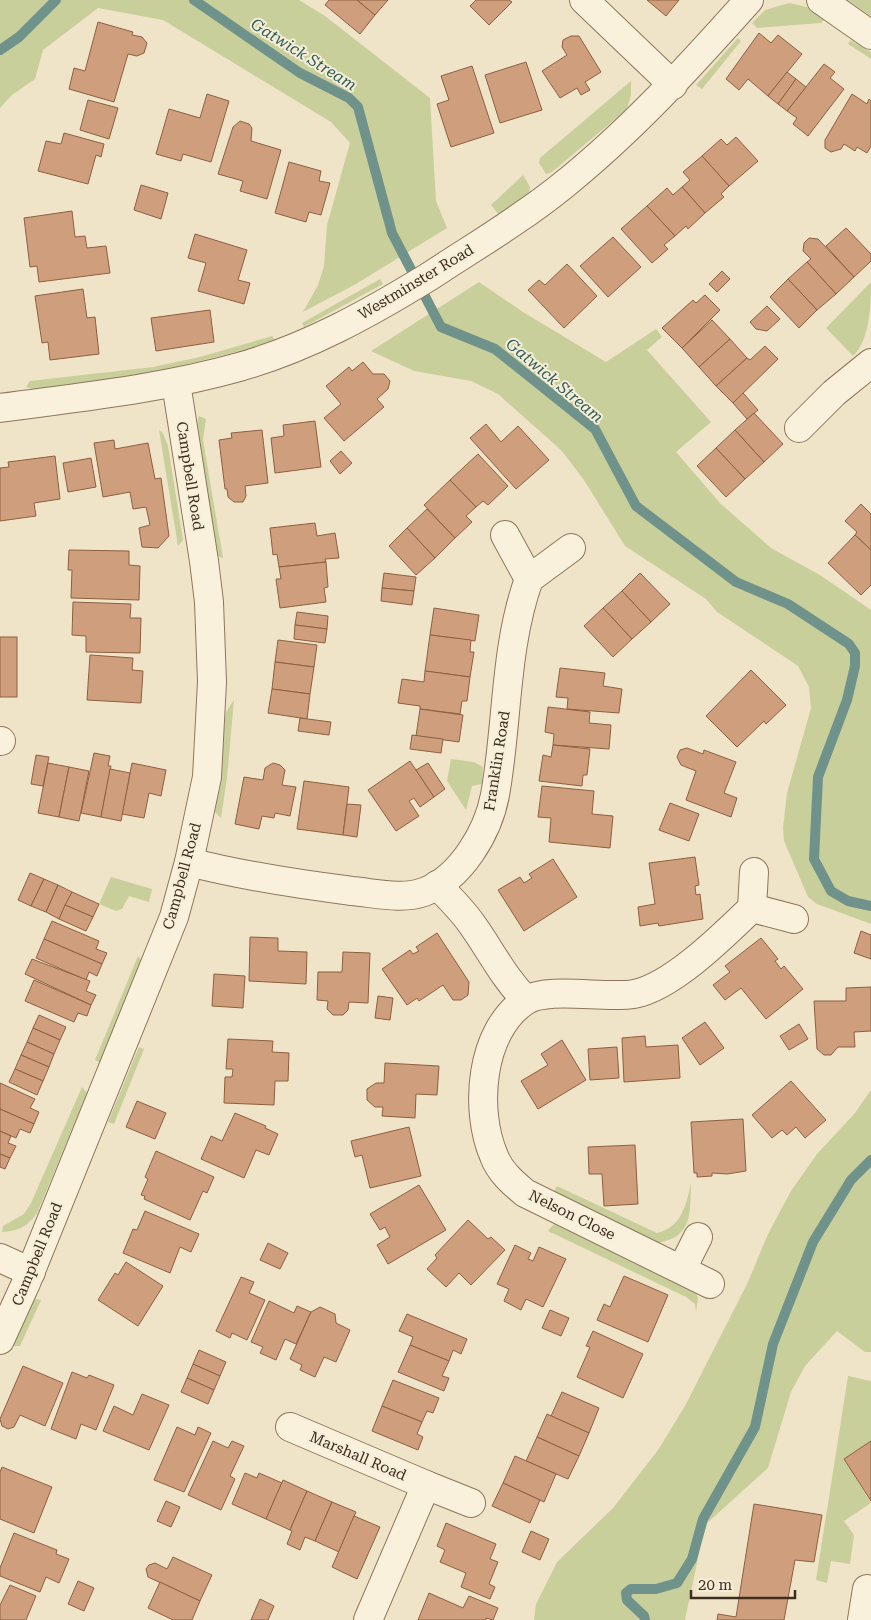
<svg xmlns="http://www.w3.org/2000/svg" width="871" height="1620" font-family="'Roboto Serif',serif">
	<rect width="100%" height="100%" fill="#f0e4c8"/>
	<g fill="#c9cf9b">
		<polygon points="0,0 299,0 325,16 430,98 436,201 447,228 356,284 303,312 318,285 324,266 327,225 350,143 331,122 163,20 98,8 43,50 35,79 12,95 0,108"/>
		<polygon points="848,0 871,0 871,16"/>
		<polygon points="789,3 811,8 826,18 821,23 757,28 752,23 765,10"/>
		<polygon points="738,38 741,41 702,89 696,85"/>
		<polygon points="850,40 871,52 871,59 848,44"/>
		<polygon points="631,81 631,95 627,109 552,172 546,174 539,163 540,158"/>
		<polygon points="523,175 530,187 529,195 500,216 491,205"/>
		<polygon points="380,279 383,284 304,327 302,323"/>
		<polygon points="479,282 523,312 606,362 656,329 662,337 647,350 711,422 676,452 720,503 771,548 820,575 871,610 871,924 817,904 808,897 784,841 783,828 787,793 811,708 809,687 798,666 717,612 706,599 625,546 584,480 561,450 498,394 471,381 414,371 371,351"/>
		<path d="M871 282C871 304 870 340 853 356L826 328Z"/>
		<path d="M272 336 275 340C197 366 119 378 39 391L26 387 30 381 153 367 200 357Z"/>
		<polygon points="199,416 206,419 203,440 223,558 215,555 196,428"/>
		<polygon points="159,430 163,433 168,446 183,540 178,546"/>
		<polygon points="234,700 227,778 221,818 214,811 226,712"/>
		<polygon points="451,759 474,762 483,767 482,784 472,786 466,810 447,781"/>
		<polygon points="111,877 152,889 149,902 129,896 122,909 116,911 99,904"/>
		<polygon points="138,956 143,962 101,1063 95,1060"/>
		<polygon points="139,1047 144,1049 114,1124 108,1122"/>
		<path d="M82 1087 87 1093 38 1211C29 1226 19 1231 2 1232L3 1226 24 1214 31 1203Z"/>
		<polygon points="871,1090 871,1352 865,1352 837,1331 805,1366 791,1392 768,1468 705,1525 685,1620 534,1620 536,1604 557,1562 613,1508 658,1450 685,1406 748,1282 768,1234 791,1191 817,1154 855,1113"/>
		<path d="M691 1183C690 1214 693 1237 657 1243L552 1194 557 1186 657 1233C682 1227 686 1205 691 1183Z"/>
		<polygon points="554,1224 695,1291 698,1298 696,1312 695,1304 686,1297 548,1231"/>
		<polygon points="35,1299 41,1300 20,1346 11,1346"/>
		<polygon points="848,1376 871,1381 871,1441 844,1459 871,1503 844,1521 854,1535 850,1564 831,1561 827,1583 816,1580"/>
	</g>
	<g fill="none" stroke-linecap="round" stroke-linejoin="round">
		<g stroke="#6f938a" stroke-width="10">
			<polyline points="194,0 300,73 349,98 358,107 392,233 441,327 495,349 595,429 636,506 736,582 788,604 849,644 855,653 855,666 847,700 818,777 814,859 831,891 848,901 871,906"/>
			<polyline points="0,50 19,37 56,0"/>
			<polyline points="645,1620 644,1616 627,1600 626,1593 631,1589 656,1589 677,1583 692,1559 703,1519 755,1427 773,1344 813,1242 851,1180 871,1160"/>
		</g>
	</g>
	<g fill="#cf9f7d" stroke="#8d5f41">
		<polygon points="329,0 357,0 375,15 360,34 325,5"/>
		<polygon points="357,0 388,0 375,15"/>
		<polygon points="476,0 509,0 512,2 489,25 470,6"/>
		<polygon points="647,0 679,0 666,16"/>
		<polygon points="98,22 133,32 132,35 142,37 147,43 144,53 137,56 128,54 114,102 69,89 74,68 85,71"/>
		<polygon points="759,33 771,43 778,35 802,54 768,96 748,79 739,90 726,79"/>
		<polygon points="571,36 579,36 601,72 585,82 590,90 581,95 577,88 560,98 542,71 567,55 562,47 563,40"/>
		<polygon points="526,62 542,110 500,123 485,75"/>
		<polygon points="824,64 835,72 830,78 844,89 808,136 793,124 797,118 787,111"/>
		<polygon points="472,66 494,133 451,147 437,104 449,100 441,76"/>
		<polygon points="787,72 796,79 778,104 768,96"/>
		<polygon points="796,79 806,87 787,111 778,104"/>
		<polygon points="207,94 229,101 211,162 183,154 181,161 156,154 169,109 200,118"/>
		<polygon points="852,94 867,104 869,99 871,101 871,146 867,153 857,147 855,151 844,144 841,149 831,152 825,148 825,140"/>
		<polygon points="88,100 118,108 109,139 80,130"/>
		<polygon points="240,121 249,124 252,128 251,141 281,150 267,199 240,191 243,181 218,174 233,127"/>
		<polygon points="64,133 104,144 101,157 96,155 88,184 38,171 46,141 61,144"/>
		<polygon points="736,137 758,161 729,186 702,156 721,139 727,145"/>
		<polygon points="702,156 729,186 721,194 724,197 705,213 682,187 690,180 683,172"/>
		<polygon points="289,162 321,171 319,181 330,183 321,215 309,212 306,222 275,213"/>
		<polygon points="141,185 168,193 161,219 134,210"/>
		<polygon points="682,187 705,213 688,229 686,226 675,236 647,206 667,188 673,195"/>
		<polygon points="647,206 675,236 664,245 668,249 652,263 621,229"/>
		<polygon points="72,211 75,237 85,236 87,248 106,246 110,273 39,282 37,266 30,267 24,218"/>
		<polygon points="846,228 871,254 871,261 854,277 826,246"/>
		<polygon points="195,234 247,250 238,280 250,283 244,304 198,291 206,263 188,258"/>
		<polygon points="613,237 641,267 608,297 580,266"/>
		<polygon points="809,238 818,239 854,277 836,294 807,262 811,259 803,251 804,243"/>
		<polygon points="807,262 836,294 817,310 788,279"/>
		<polygon points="567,264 597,296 564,328 528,290 539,280 545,285"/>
		<polygon points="722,271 730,279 717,292 709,284"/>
		<polygon points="788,279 817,310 799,328 770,297"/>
		<polygon points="83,289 87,318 95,317 99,354 50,360 48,342 42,343 35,296"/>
		<polygon points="705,295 720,310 682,348 662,328 693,300 696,303"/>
		<polygon points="767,306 780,319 767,331 756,329 750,322"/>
		<polygon points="210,310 214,342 156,351 151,318"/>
		<polygon points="712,320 730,339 699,367 682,348"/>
		<polygon points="730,339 747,358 716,386 699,367"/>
		<polygon points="765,346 778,359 733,403 716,386 747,358 750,360"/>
		<polygon points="363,362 373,374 384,374 390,381 388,389 377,399 384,407 344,441 324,418 341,404 326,386 349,367 352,371"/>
		<polygon points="743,393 758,410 747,419 733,403"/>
		<polygon points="754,413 783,444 764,462 735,430"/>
		<polygon points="315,421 321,467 275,473 271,438 284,436 283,425"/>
		<polygon points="486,424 501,442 518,426 549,460 516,489 470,438"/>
		<polygon points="262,430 268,483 245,486 246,496 243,502 234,502 228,497 227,489 225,489 219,440 232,438 231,433"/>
		<polygon points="735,430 764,462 745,479 716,448"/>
		<polygon points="114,440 115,449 148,443 155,479 161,478 169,536 158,548 142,547 139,528 150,525 146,507 133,509 130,492 103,497 94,443"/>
		<polygon points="716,448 745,479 726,497 697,466"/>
		<polygon points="341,451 352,463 340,474 330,461"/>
		<polygon points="478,454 508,486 488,505 483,501 476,507 450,480"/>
		<polygon points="55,456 60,499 34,503 36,516 0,521 0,468 9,467 8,462"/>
		<polygon points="91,458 96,487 68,492 63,463"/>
		<polygon points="450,480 476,507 466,516 472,522 455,538 424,505"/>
		<polygon points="861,504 871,514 871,550 855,535 857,532 845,521"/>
		<polygon points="427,509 455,538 435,558 407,528"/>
		<polygon points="315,523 317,536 335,533 339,558 325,559 326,562 279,567 277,554 273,555 270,528"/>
		<polygon points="407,528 435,558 416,575 389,546"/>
		<polygon points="855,535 871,550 871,585 861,595 828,563"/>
		<polygon points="69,550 129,551 129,565 140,566 139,600 71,598 72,570 68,570"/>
		<polygon points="326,562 328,587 324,588 326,602 280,608 276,579 281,579 279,567"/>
		<polygon points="384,573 416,577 414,591 382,588"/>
		<polygon points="640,573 670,604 651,622 622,591"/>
		<polygon points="382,588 414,591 412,605 381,601"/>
		<polygon points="622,591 651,622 632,639 603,608"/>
		<polygon points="73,602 131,604 130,618 141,618 140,653 86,652 86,636 72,635"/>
		<polygon points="434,608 479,615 475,641 430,635"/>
		<polygon points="603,608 632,639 613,657 584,626"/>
		<polygon points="297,612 328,616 327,629 295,625"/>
		<polygon points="295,625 327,629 325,643 294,639"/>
		<polygon points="430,635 471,640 470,652 474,652 470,677 425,671"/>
		<rect x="0" y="637" width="17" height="60"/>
		<polygon points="278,640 317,645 314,667 275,662"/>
		<polygon points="90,655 133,658 132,670 143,671 141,703 87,700"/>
		<polygon points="275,662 314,667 310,694 272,689"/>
		<polygon points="560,668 605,673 603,686 622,689 619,713 567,709 568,698 556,697"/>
		<polygon points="751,670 786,705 766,724 764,721 737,747 706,716"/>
		<polygon points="425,671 470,677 467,701 462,701 460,714 420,709 420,706 398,703 402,679 424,682"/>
		<polygon points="272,689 310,694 307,719 268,713"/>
		<polygon points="548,707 590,712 589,723 611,725 609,749 553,745 554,734 545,732"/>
		<polygon points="420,709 463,715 459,742 416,736"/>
		<polygon points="300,718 331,722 329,735 298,731"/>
		<polygon points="412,735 443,739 441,753 410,749"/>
		<polygon points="553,745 590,749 587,775 583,775 582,786 539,781 543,755 551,757"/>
		<polygon points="687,748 703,754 704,750 736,762 724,793 737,798 731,817 686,800 696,771 681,765 677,757 680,750"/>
		<polygon points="94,753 110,756 108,766 111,766 101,817 81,813"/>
		<polygon points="36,755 49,757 43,786 31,784"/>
		<polygon points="410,761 434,797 420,807 414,798 409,801 419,816 396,831 368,790"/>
		<polygon points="48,763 69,767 59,817 38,813"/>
		<polygon points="132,763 166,770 161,796 149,793 144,818 122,814"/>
		<polygon points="273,763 280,765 285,770 282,785 296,787 290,816 275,813 274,818 262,816 259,829 235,824 244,777 263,780 265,768"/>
		<polygon points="428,763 445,789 434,797 416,770"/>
		<polygon points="69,767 89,771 79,821 59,817"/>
		<polygon points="110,769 130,773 121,821 101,817"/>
		<polygon points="304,781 349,787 343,835 297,829"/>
		<polygon points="542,786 594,791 592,814 613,816 610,848 549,842 551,818 538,817"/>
		<polygon points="670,803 699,814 689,841 659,830"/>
		<polygon points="347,804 361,805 357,837 343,835"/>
		<polygon points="695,857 699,885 695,886 696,895 700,894 703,919 659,926 658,923 640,926 638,907 655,904 649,863"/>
		<polygon points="553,859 577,897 524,931 498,890 520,877 524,883 532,878 529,874"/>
		<polygon points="30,873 44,879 31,906 18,900"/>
		<polygon points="44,879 58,885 46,912 31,906"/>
		<polygon points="58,885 72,892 59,919 46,912"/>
		<polygon points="72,892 99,904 93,917 65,905"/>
		<polygon points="65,905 93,917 86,931 59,919"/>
		<polygon points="52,921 99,941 96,949 107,953 102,964 44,939"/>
		<polygon points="861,931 871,935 871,959 854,953"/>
		<polygon points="437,933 469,982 468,995 461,1000 453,1000 443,985 419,1001 417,998 407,1005 382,969 410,950 413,954 419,951 416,947"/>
		<polygon points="250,937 278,938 278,951 307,952 306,984 249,981"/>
		<polygon points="761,938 778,959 775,961 781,969 784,966 803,989 766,1019 741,988 725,1000 713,985 730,972 725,966"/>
		<polygon points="44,939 102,964 97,976 89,972 86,980 36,958"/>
		<polygon points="343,952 370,953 368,1003 349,1002 348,1010 343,1015 333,1015 327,1009 328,1001 317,1000 318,972 342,972"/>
		<polygon points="32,959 90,981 86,991 96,995 91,1005 25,974"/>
		<polygon points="214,974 245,976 243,1008 212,1006"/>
		<polygon points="34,980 91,1005 87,1016 78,1013 74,1022 25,1001"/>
		<polygon points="871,987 871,1031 854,1032 855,1047 838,1047 831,1055 824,1055 817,1049 814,1001 846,1001 846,988"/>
		<polygon points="378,996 393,998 390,1020 375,1018"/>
		<polygon points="39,1015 66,1027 60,1040 33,1028"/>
		<polygon points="705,1022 724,1048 700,1065 682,1038"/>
		<polygon points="799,1024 808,1039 789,1050 780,1036"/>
		<polygon points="33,1028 60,1040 54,1054 27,1042"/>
		<polygon points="645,1036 646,1047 678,1045 680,1078 624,1082 622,1038"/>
		<polygon points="228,1039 273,1041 272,1052 289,1053 288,1081 275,1081 274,1105 224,1103 225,1077 232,1077 233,1069 226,1069"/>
		<polygon points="562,1040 586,1080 538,1109 521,1081 548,1065 541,1054"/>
		<polygon points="27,1042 54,1054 49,1067 21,1055"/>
		<polygon points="617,1047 619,1078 590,1080 588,1049"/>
		<polygon points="21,1055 49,1067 43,1081 15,1069"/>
		<polygon points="385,1063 439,1066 437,1095 416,1094 415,1118 382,1116 383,1107 375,1107 367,1100 367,1089 376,1083 384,1083"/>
		<polygon points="15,1069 43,1081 37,1095 9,1082"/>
		<polygon points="791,1081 826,1120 805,1138 796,1127 787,1135 782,1130 772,1138 752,1115"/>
		<polygon points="0,1083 35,1099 30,1108 39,1112 34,1124 0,1109"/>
		<polygon points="137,1101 166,1113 155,1139 126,1127"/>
		<polygon points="0,1109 34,1124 30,1133 20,1129 16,1138 0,1131"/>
		<polygon points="235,1113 266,1126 265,1128 278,1134 269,1155 256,1150 244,1178 201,1159 211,1136 222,1141"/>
		<polygon points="743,1119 746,1171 727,1174 712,1173 712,1176 697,1177 697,1173 694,1173 691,1122"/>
		<polygon points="409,1127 421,1176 370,1188 362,1155 355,1157 351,1141"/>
		<polygon points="0,1131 11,1136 8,1143 16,1146 10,1158 0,1154"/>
		<polygon points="635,1145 638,1204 604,1206 602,1174 589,1174 588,1147"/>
		<polygon points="156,1151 214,1177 207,1193 203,1191 190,1220 144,1199 145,1196 141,1195 148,1179 145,1177"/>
		<polygon points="0,1154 10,1158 5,1169 0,1167"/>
		<polygon points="419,1185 446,1230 388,1264 377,1245 390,1237 385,1227 380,1230 370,1214"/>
		<polygon points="145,1211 199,1234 191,1252 180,1247 170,1273 123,1253 133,1229 137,1230"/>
		<polygon points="468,1220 488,1239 491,1237 505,1250 471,1285 459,1273 446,1287 427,1269 437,1258 435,1255"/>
		<polygon points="268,1243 288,1253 280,1269 260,1260"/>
		<polygon points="515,1245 531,1253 528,1259 533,1261 539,1247 566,1259 543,1307 526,1299 521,1310 504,1301 509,1289 497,1284"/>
		<polygon points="126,1262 163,1286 138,1326 98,1300 115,1273 118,1275"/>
		<polygon points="624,1276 668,1295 648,1342 597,1320 604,1304 610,1307"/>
		<polygon points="241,1277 254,1282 249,1293 265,1300 247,1340 232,1333 230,1338 216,1331"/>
		<polygon points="269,1301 294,1313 297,1306 311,1312 296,1344 285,1339 276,1360 260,1353 263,1347 251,1342"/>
		<polygon points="320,1307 335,1314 336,1323 350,1330 336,1362 324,1357 315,1377 300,1370 302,1365 290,1359 311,1312"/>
		<polygon points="550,1310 569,1318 561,1336 542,1328"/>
		<polygon points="407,1314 467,1339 461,1354 453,1350 449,1361 410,1345 413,1337 399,1331"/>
		<polygon points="593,1331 643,1354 623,1398 577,1377 590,1347 586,1346"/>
		<polygon points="410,1345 449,1361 442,1376 449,1378 444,1391 398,1372"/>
		<polygon points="199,1350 226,1362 220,1376 193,1364"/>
		<polygon points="193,1364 220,1376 214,1390 187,1378"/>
		<polygon points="23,1366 63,1383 45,1426 20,1415 14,1427 8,1429 2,1426 0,1419"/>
		<polygon points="72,1372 87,1378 89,1375 114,1385 96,1430 81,1424 76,1439 51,1429"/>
		<polygon points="187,1378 214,1390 208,1404 181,1392"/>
		<polygon points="393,1380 439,1398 433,1413 427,1411 422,1422 382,1406"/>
		<polygon points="562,1392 599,1408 589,1433 551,1416"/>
		<polygon points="142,1394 169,1405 149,1450 103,1431 114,1406 133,1415"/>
		<polygon points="382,1406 422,1422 417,1434 423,1437 418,1450 372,1431"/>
		<polygon points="547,1414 589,1433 579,1456 537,1437"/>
		<polygon points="177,1427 195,1435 198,1427 211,1433 184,1492 154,1480"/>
		<polygon points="537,1437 579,1456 568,1479 526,1461"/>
		<polygon points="213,1441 228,1448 232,1441 244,1446 230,1476 235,1479 221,1510 188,1495"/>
		<polygon points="871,1441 871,1501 844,1459"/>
		<polygon points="515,1456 556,1474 544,1502 503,1483"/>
		<polygon points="2,1467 52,1487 34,1533 0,1519 0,1472"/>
		<polygon points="245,1473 257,1478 259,1473 282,1483 266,1519 232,1504"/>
		<polygon points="283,1480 307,1491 290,1530 266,1519"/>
		<polygon points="503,1483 540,1500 530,1523 492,1506"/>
		<polygon points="307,1491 332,1502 315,1541 305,1537 300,1550 287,1544 292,1531 290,1530"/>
		<polygon points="166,1501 180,1507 171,1527 157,1521"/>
		<polygon points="332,1502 356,1512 339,1552 315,1541"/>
		<polygon points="754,1504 822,1515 814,1562 795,1560 784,1620 717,1620 718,1614 736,1617"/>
		<polygon points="354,1516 380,1527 357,1579 332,1567"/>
		<polygon points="446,1523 496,1544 490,1559 498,1562 489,1584 495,1587 490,1599 461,1587 466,1573 440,1562 445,1550 437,1546"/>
		<polygon points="531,1531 549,1539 540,1560 522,1552"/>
		<polygon points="14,1533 57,1550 56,1554 69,1559 59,1583 46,1577 40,1592 0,1576 0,1568"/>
		<polygon points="173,1557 212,1575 200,1601 148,1577 146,1569 149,1565 155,1563 167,1569"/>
		<polygon points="78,1581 94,1588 84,1611 68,1604"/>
		<polygon points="160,1582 200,1601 192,1620 173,1620 148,1608"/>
		<polygon points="10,1585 36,1596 26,1620 0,1620 0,1605"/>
		<polygon points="429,1593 463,1608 469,1596 498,1608 493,1620 486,1618 486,1620 418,1620"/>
		<polygon points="260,1599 274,1606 268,1620 251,1620"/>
	</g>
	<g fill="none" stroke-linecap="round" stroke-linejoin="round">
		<defs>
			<g id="street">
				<polyline points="584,0 673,85"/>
				<polyline points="821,0 871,35"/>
				<path d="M0 408C80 397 161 389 239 367 307 348 370 313 430 276 474 247 520 220 561 187 631 131 690 66 749 0"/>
				<polyline points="799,428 834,393 871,363"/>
				<polyline points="505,535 529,579 571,548"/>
				<polyline points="0,741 1,741"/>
				<path d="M189 862C243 876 297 884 352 891 375 893 402 900 424 892 461 878 488 832 495 795 508 723 504 649 529 579"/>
				<path d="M437 885C449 897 461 909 471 923 490 949 503 977 526 1000"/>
				<polyline points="752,908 794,919"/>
				<polyline points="0,1258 31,1272"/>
				<polyline points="682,1269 698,1237"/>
				<path d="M710 1284 525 1193C513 1183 500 1172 494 1156 474 1110 480 1031 525 1001 548 986 604 999 634 994 672 987 724 935 752 908L754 872"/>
				<polyline points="0,1340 26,1283 174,917 189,862 207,777 212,682 209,602 204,561 176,383"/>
				<polyline points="290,1427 426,1485 368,1620"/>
				<polyline points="426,1485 471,1503"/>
				<polyline points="862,1620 867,1589"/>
			</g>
		</defs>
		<use href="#street" stroke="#8d765c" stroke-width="30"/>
		<use href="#street" stroke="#faf1dc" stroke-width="28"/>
	</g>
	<g text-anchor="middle" stroke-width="4" stroke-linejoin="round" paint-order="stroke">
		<g font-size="15" fill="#3d2e20" stroke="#f7eed8">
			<text transform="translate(416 282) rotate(-31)" y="5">Westminster Road</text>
			<text transform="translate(190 476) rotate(81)" y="5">Campbell Road</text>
			<text transform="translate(497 761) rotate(-81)" y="5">Franklin Road</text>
			<text transform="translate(182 876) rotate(-75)" y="5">Campbell Road</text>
			<text transform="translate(572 1215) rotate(26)" y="5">Nelson Close</text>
			<text transform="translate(37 1254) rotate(-68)" y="5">Campbell Road</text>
			<text transform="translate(358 1456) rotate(23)" y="5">Marshall Road</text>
		</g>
		<g font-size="16" font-style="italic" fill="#2f5d5a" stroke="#f7eed8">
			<text transform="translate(304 54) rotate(32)" y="6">Gatwick Stream</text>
			<text transform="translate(555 380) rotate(40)" y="6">Gatwick Stream</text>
		</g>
	</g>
	<path d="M691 1590v8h104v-8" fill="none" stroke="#3d2e20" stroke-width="2.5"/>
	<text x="698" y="1590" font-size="15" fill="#3d2e20" stroke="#f7eed8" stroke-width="4" paint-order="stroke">20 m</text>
</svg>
